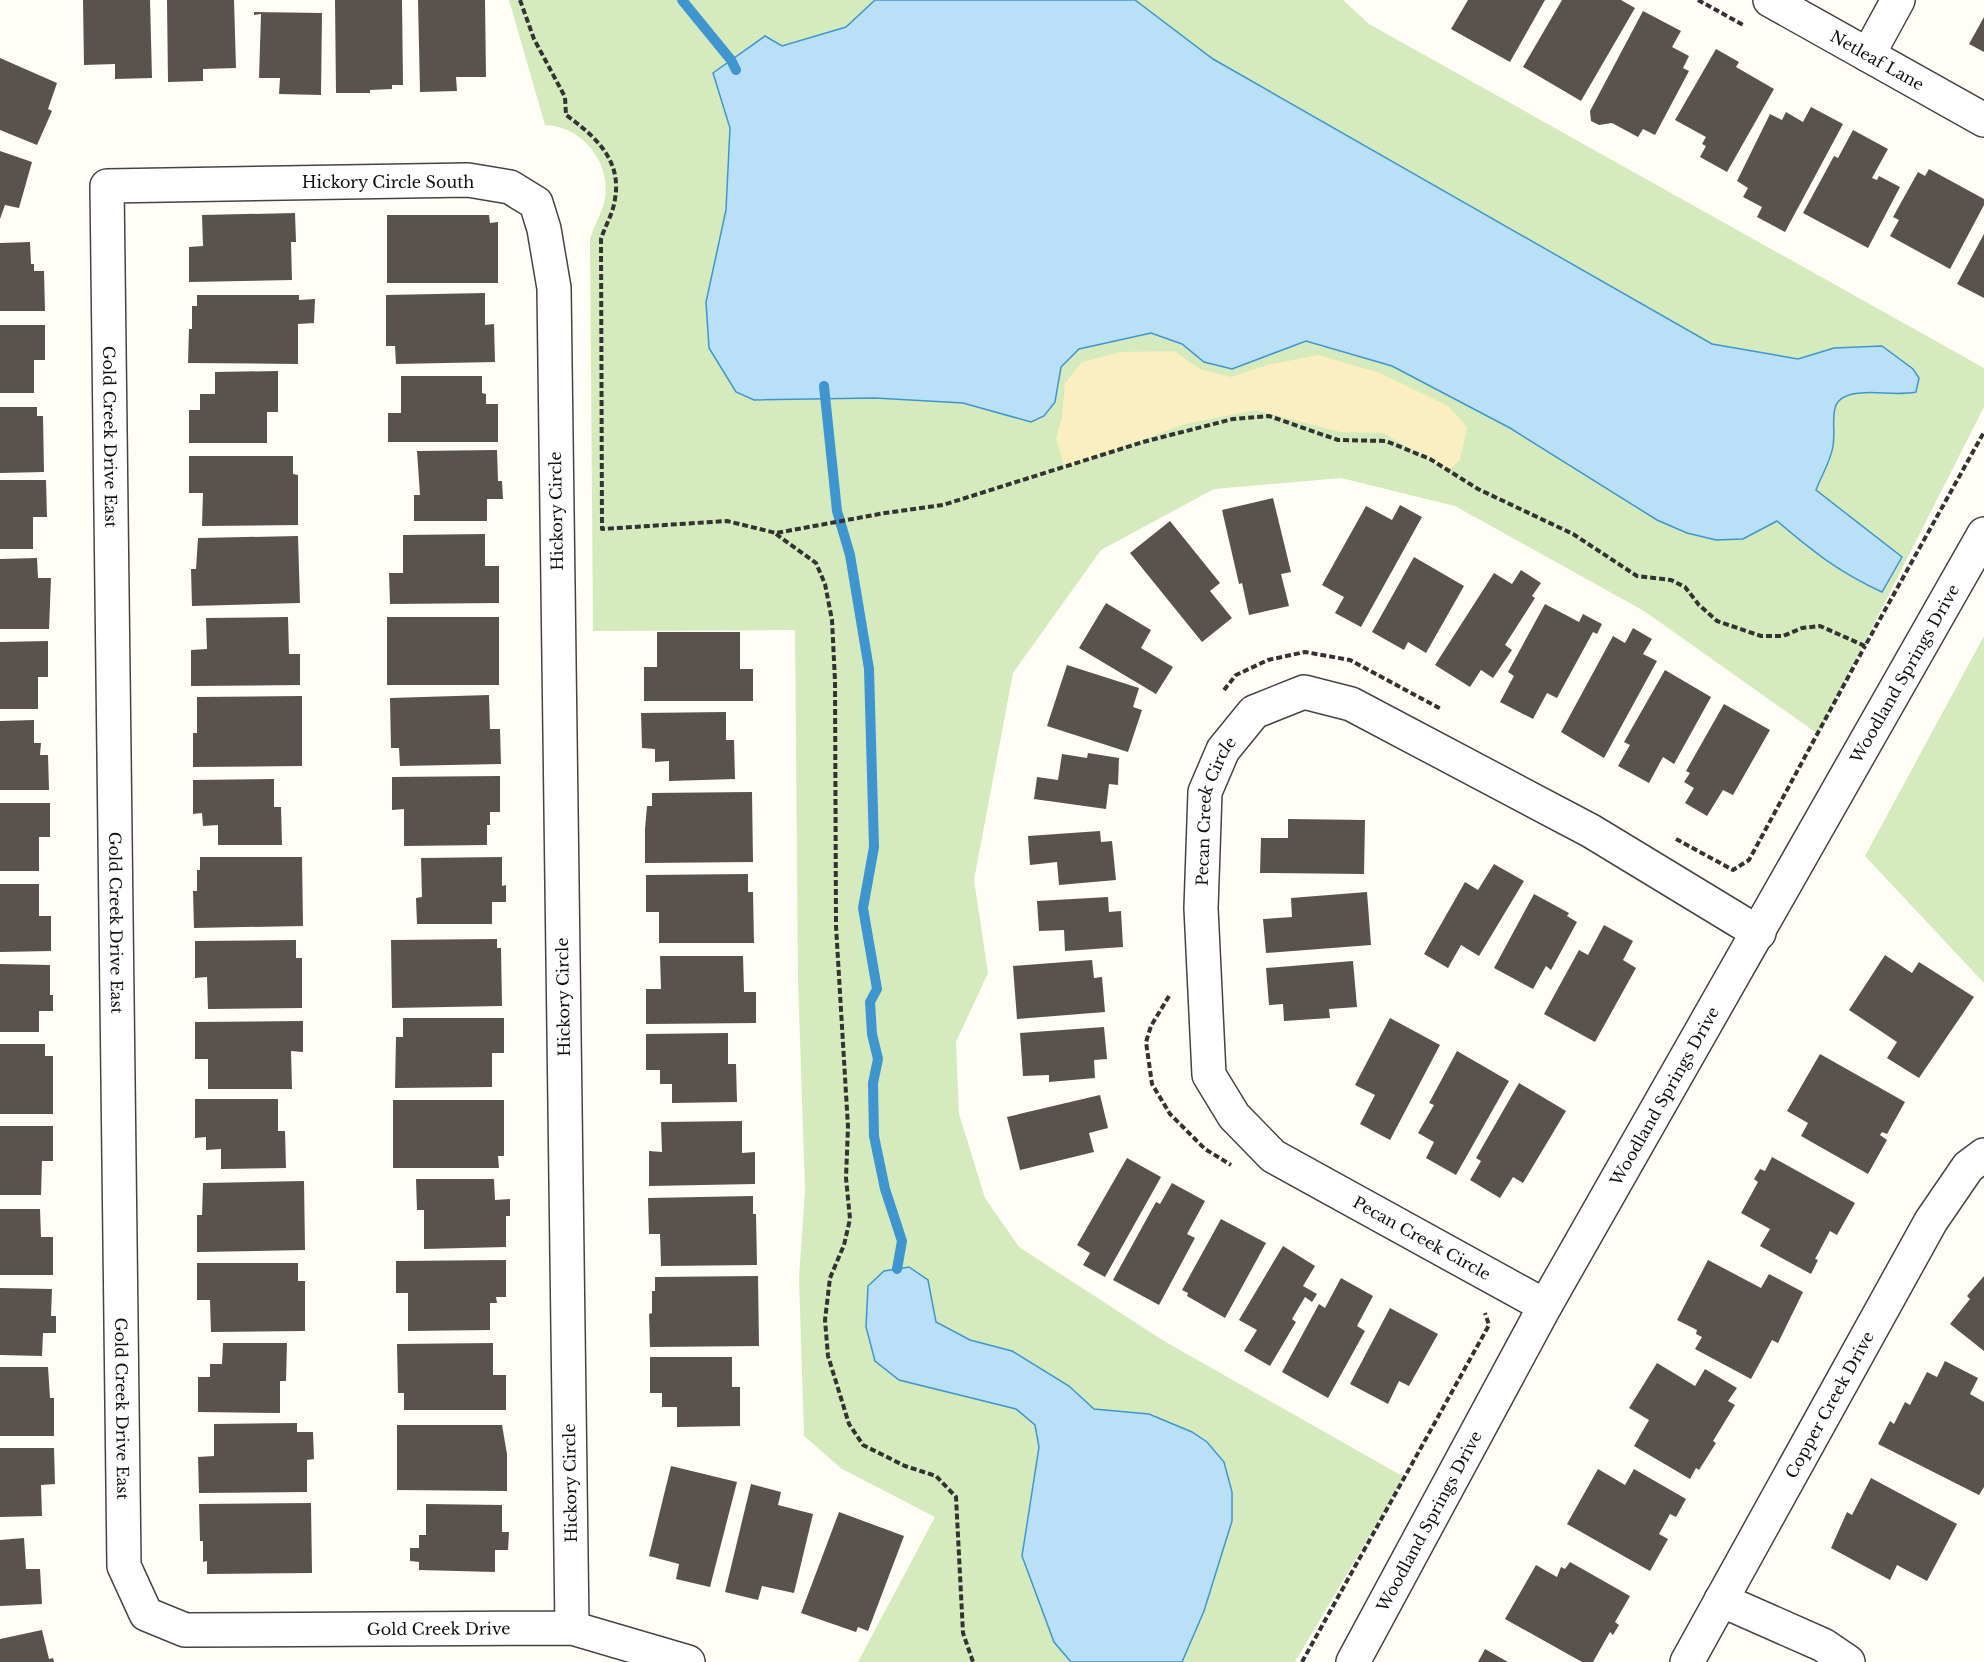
<svg xmlns="http://www.w3.org/2000/svg" width="1984" height="1662" font-family="'Libre Baskerville',serif">
	<rect width="100%" height="100%" fill="#fffdf5"/>
	<g fill="#d5ebbd">
		<path d="M509 0H1343L1369 24 1984 368V407L1818 734 1644 611 1455 506 1341 478 1214 489 1101 550 1013 673 974 880 988 973 956 1042 959 1114 985 1198 1019 1247 1164 1341 1404 1477 1295 1662H858L935 1517 842 1469 804 1436 799 1278 805 1191 798 980 795 630 593 631 590 239C594 225 602 214 605 199 611 162 582 126 545 125Z"/>
		<polygon points="1984,636 1984,983 1865,856"/>
	</g>
	<polygon fill="#fbeec1" points="1174,351 1200,369 1231,377 1267,365 1318,355 1380,373 1448,406 1467,427 1460,460 1449,471 1383,433 1340,432 1256,410 1185,424 1065,468 1056,439 1062,417 1065,383 1082,362 1120,352"/>
	<g fill="#b9e0f7" stroke="#3f96cf" stroke-width="1.5">
		<path d="M875 0H1135L1213 59 1712 344 1798 359 1834 348 1882 346 1913 369 1919 378 1916 392C1895 396 1879 391 1860 393 1823 396 1837 422 1833 446 1831 461 1821 476 1816 490L1902 557 1882 592C1840 573 1812 551 1777 521L1743 539 1716 540 1687 533 1657 520 1510 428 1392 366 1306 341 1232 369 1204 362 1182 344 1151 333 1079 349 1061 367 1055 402 1044 416 1031 422 963 403 875 398 754 400 736 392 709 348 706 302 726 210 730 128 713 73 765 36 782 46 846 27Z"/>
		<polygon points="909,1267 928,1280 936,1322 970,1340 1012,1351 1069,1386 1094,1409 1149,1414 1192,1432 1207,1442 1224,1462 1232,1492 1232,1521 1204,1611 1182,1662 1071,1662 1054,1642 1022,1556 1039,1447 1035,1425 1016,1409 899,1380 875,1361 866,1327 868,1286 884,1271"/>
	</g>
	<g fill="none" stroke-linecap="round" stroke-linejoin="round">
		<g stroke="#3f96cf" stroke-width="10">
			<polyline points="682,0 731,60 736,70"/>
			<polyline points="824,386 837,511 850,555 869,669 874,847 863,908 877,989 870,1002 872,1034 878,1059 873,1083 874,1136 885,1189 902,1241 897,1269"/>
		</g>
	</g>
	<g fill="#5a524d">
		<polygon points="83,0 150,0 152,78 115,79 115,64 84,65"/>
		<polygon points="167,0 234,0 236,68 203,69 203,81 168,82"/>
		<polygon points="335,0 402,0 403,85 392,85 392,89 370,90 370,93 336,93"/>
		<polygon points="418,0 485,0 486,77 456,77 457,91 420,92"/>
		<polygon points="1468,0 1545,0 1510,62 1451,29"/>
		<polygon points="1562,0 1621,0 1635,8 1581,101 1523,67"/>
		<polygon points="1643,11 1681,31 1672,47 1689,56 1683,68 1689,71 1655,135 1643,129 1638,137 1612,123 1599,125 1591,121 1590,111"/>
		<polygon points="254,12 322,13 321,95 279,94 280,78 259,78 261,14 254,15"/>
		<polygon points="1984,17 1984,52 1969,44"/>
		<polygon points="1716,49 1739,62 1736,67 1774,89 1727,172 1700,157 1706,146 1702,144 1706,137 1675,120"/>
		<polygon points="0,58 57,83 48,109 52,111 37,145 0,130"/>
		<polygon points="1811,107 1843,124 1785,232 1757,217 1762,207 1743,197 1748,188 1737,181 1770,114 1782,120 1786,112 1803,122"/>
		<polygon points="1853,130 1888,149 1872,178 1877,180 1879,176 1900,187 1868,248 1803,213 1834,156 1838,158"/>
		<polygon points="0,151 32,162 19,208 5,205 0,219"/>
		<polygon points="1929,169 1984,199 1984,205 1950,269 1890,236 1899,220 1893,217 1918,172 1925,176"/>
		<polygon points="295,213 296,242 291,242 292,280 189,282 189,247 203,246 202,215"/>
		<polygon points="387,215 489,215 490,223 498,222 498,283 387,283"/>
		<polygon points="1984,234 1984,298 1957,284"/>
		<polygon points="30,242 31,264 34,264 34,271 44,271 45,311 0,311 0,243"/>
		<polygon points="485,293 485,325 494,324 495,362 396,364 395,346 386,346 386,295"/>
		<polygon points="197,295 299,295 299,300 315,299 314,323 298,324 298,364 188,363 189,329 192,329 192,306 197,306"/>
		<polygon points="0,325 45,325 45,360 34,360 34,393 0,393"/>
		<polygon points="278,371 278,412 267,412 267,443 189,443 189,410 200,410 200,394 215,394 215,372"/>
		<polygon points="401,376 482,376 482,393 486,394 486,404 498,404 498,442 388,442 388,413 401,413"/>
		<polygon points="0,407 37,407 37,416 43,416 44,472 0,473"/>
		<polygon points="497,450 498,481 502,481 503,499 487,499 487,521 414,521 414,495 420,495 417,451"/>
		<polygon points="189,456 293,456 293,474 298,475 298,525 202,526 203,493 189,493"/>
		<polygon points="0,480 46,480 47,517 33,517 33,549 0,549"/>
		<polygon points="1273,498 1291,572 1281,574 1289,606 1249,615 1242,583 1239,584 1222,510"/>
		<polygon points="1400,505 1422,517 1361,627 1335,613 1344,597 1322,585 1366,506 1392,520"/>
		<polygon points="1170,521 1220,583 1210,591 1232,618 1202,642 1130,553"/>
		<polygon points="485,534 485,566 499,566 499,603 390,604 389,573 403,573 403,535"/>
		<polygon points="298,536 300,603 192,606 191,569 196,569 198,538"/>
		<polygon points="1414,557 1464,586 1426,653 1408,642 1404,650 1372,632"/>
		<polygon points="37,558 38,578 51,578 49,629 0,629 0,559"/>
		<polygon points="1521,570 1541,583 1532,596 1535,598 1505,645 1512,650 1493,678 1481,670 1470,687 1435,665 1494,573 1512,584"/>
		<polygon points="1106,603 1151,630 1141,648 1173,667 1156,694 1079,648"/>
		<polygon points="1545,604 1579,622 1583,614 1602,624 1597,634 1593,632 1557,698 1547,693 1533,719 1500,702 1514,676 1508,672"/>
		<polygon points="288,617 289,654 300,654 300,685 191,686 191,650 207,649 206,618"/>
		<rect x="387" y="617" width="112" height="68"/>
		<polygon points="1633,628 1652,639 1643,654 1657,661 1604,758 1561,732 1613,636 1625,643"/>
		<polygon points="657,632 740,632 740,669 753,669 753,701 644,701 644,667 657,667"/>
		<polygon points="48,641 48,677 38,677 38,709 0,709 0,642"/>
		<polygon points="1067,665 1139,688 1133,707 1142,710 1128,752 1047,726"/>
		<polygon points="1665,670 1711,697 1674,764 1663,757 1649,783 1618,766 1630,745 1624,742"/>
		<polygon points="489,695 490,729 500,729 501,764 400,766 399,748 391,748 390,698"/>
		<polygon points="302,696 302,766 193,767 193,733 197,733 197,697"/>
		<polygon points="1724,704 1770,730 1733,795 1723,790 1707,816 1685,803 1694,788 1684,782 1690,773 1686,771"/>
		<polygon points="726,712 726,740 734,740 735,779 669,781 669,761 655,762 655,749 642,748 641,713"/>
		<polygon points="34,720 34,743 41,743 40,755 48,755 49,790 0,790 0,721"/>
		<polygon points="1088,753 1119,758 1118,785 1109,784 1106,809 1034,799 1037,777 1058,780 1062,754 1087,758"/>
		<polygon points="500,776 500,812 490,812 490,825 487,825 487,845 404,846 404,809 392,810 392,777"/>
		<polygon points="274,779 274,807 281,807 282,845 218,845 218,825 203,826 202,813 193,814 193,780"/>
		<polygon points="752,792 753,862 645,863 645,829 647,806 652,806 652,793"/>
		<polygon points="0,803 50,803 50,837 39,837 39,871 0,871"/>
		<polygon points="1288,819 1365,820 1364,874 1260,873 1261,838 1288,838"/>
		<polygon points="1100,831 1101,842 1112,841 1116,880 1059,885 1057,862 1030,865 1028,836"/>
		<polygon points="200,857 302,857 303,926 194,928 193,891 197,891 197,870 200,870"/>
		<polygon points="502,857 502,886 506,885 506,902 492,902 492,924 417,924 416,898 422,897 421,858"/>
		<polygon points="1494,864 1524,881 1479,956 1461,945 1448,968 1424,954 1465,882 1478,890"/>
		<polygon points="748,874 748,892 753,892 754,943 659,943 659,912 646,912 646,875"/>
		<polygon points="0,884 39,884 39,916 51,916 51,951 0,952"/>
		<polygon points="1367,892 1371,945 1266,953 1263,919 1292,917 1291,898"/>
		<polygon points="1534,894 1569,913 1567,916 1577,922 1551,970 1546,966 1533,989 1494,968"/>
		<polygon points="1108,897 1109,912 1121,911 1123,947 1065,951 1064,930 1039,931 1037,901"/>
		<polygon points="1604,925 1633,941 1623,960 1636,968 1595,1042 1544,1014 1579,950 1588,955"/>
		<polygon points="497,939 497,948 501,948 502,1006 392,1008 391,940"/>
		<polygon points="296,940 296,958 302,958 302,1008 208,1009 207,977 195,978 195,941"/>
		<polygon points="1885,955 1912,973 1919,962 1974,997 1919,1078 1887,1058 1897,1042 1849,1010"/>
		<polygon points="660,956 743,956 744,992 756,992 756,1023 646,1024 646,989 661,989"/>
		<polygon points="1092,960 1094,978 1102,977 1105,1012 1017,1019 1013,966"/>
		<polygon points="1353,961 1357,1007 1329,1009 1330,1018 1284,1021 1283,1004 1269,1005 1266,968"/>
		<polygon points="0,964 50,965 50,995 53,995 53,1011 39,1011 39,1032 0,1032"/>
		<polygon points="403,1018 504,1018 504,1053 492,1053 492,1087 395,1088 396,1037 403,1037"/>
		<polygon points="1390,1018 1440,1045 1390,1140 1360,1124 1375,1095 1355,1085"/>
		<polygon points="303,1021 303,1052 291,1051 292,1089 208,1089 208,1059 195,1059 195,1022"/>
		<polygon points="1104,1027 1107,1059 1094,1060 1095,1078 1049,1082 1049,1075 1023,1076 1020,1033"/>
		<polygon points="728,1033 728,1064 736,1064 737,1102 672,1103 672,1084 660,1084 660,1070 646,1070 646,1034"/>
		<polygon points="0,1044 45,1044 45,1056 53,1056 53,1114 0,1114"/>
		<polygon points="1457,1051 1509,1081 1456,1175 1426,1158 1434,1142 1418,1133 1434,1105 1429,1103"/>
		<polygon points="1820,1054 1905,1102 1887,1134 1882,1132 1880,1135 1887,1140 1868,1174 1801,1136 1808,1123 1787,1111"/>
		<polygon points="1519,1083 1566,1111 1523,1183 1513,1177 1500,1198 1470,1180 1481,1161 1476,1158"/>
		<polygon points="1100,1095 1108,1128 1089,1133 1094,1152 1020,1170 1007,1117"/>
		<polygon points="195,1099 278,1099 278,1131 285,1131 286,1168 221,1169 221,1149 206,1150 206,1137 195,1138"/>
		<polygon points="393,1100 504,1100 504,1156 498,1156 499,1168 393,1168"/>
		<polygon points="742,1121 742,1153 755,1152 755,1184 649,1186 649,1151 662,1152 661,1122"/>
		<polygon points="0,1126 53,1126 53,1161 42,1161 41,1195 0,1195"/>
		<polygon points="1772,1157 1855,1203 1837,1235 1830,1231 1815,1259 1818,1260 1811,1274 1760,1246 1770,1229 1741,1213 1758,1182 1754,1179 1760,1169 1765,1171"/>
		<polygon points="1127,1158 1161,1177 1105,1277 1083,1265 1090,1253 1077,1245"/>
		<polygon points="416,1179 494,1179 495,1200 510,1199 510,1216 506,1216 506,1247 424,1249 424,1210 417,1210"/>
		<polygon points="304,1181 305,1250 197,1252 197,1215 202,1215 203,1183"/>
		<polygon points="1172,1183 1205,1201 1187,1234 1195,1238 1159,1305 1113,1280 1156,1202 1160,1204"/>
		<polygon points="753,1196 753,1214 756,1214 757,1265 661,1266 660,1234 649,1234 648,1198"/>
		<polygon points="0,1209 40,1209 41,1237 53,1237 53,1275 0,1275"/>
		<polygon points="1221,1219 1266,1243 1225,1318 1187,1296 1188,1293 1182,1290"/>
		<polygon points="1283,1246 1315,1266 1303,1286 1317,1294 1312,1302 1305,1297 1292,1319 1296,1322 1270,1366 1244,1351 1257,1330 1239,1320"/>
		<polygon points="506,1260 506,1297 496,1297 497,1303 490,1303 490,1330 408,1331 408,1293 396,1293 396,1261"/>
		<polygon points="1708,1260 1761,1288 1769,1274 1803,1292 1778,1343 1772,1340 1751,1379 1695,1349 1702,1337 1696,1334 1697,1330 1677,1320"/>
		<polygon points="197,1263 298,1263 298,1281 305,1281 305,1331 211,1332 210,1300 197,1300"/>
		<polygon points="758,1276 759,1346 650,1347 649,1314 652,1313 652,1291 655,1291 655,1277"/>
		<polygon points="1984,1276 1984,1351 1950,1324 1970,1299 1967,1296"/>
		<polygon points="1341,1278 1373,1296 1357,1326 1365,1331 1328,1398 1282,1372 1319,1304 1325,1308"/>
		<polygon points="0,1288 52,1289 51,1316 56,1316 56,1333 43,1333 42,1356 0,1355"/>
		<polygon points="1390,1308 1438,1334 1409,1386 1399,1381 1388,1404 1350,1384"/>
		<polygon points="223,1343 287,1343 286,1381 280,1381 280,1413 198,1412 198,1377 210,1377 210,1364 222,1364"/>
		<polygon points="493,1343 493,1375 506,1375 506,1410 404,1410 404,1393 398,1393 397,1344"/>
		<polygon points="650,1357 732,1357 732,1387 740,1387 740,1426 677,1427 677,1407 662,1407 662,1393 650,1393"/>
		<polygon points="1945,1361 1978,1378 1970,1394 1984,1402 1984,1487 1979,1495 1878,1444 1890,1421 1894,1424 1905,1402 1910,1405 1927,1372 1937,1377"/>
		<polygon points="1657,1363 1695,1386 1705,1369 1737,1388 1728,1401 1735,1405 1713,1441 1716,1443 1699,1470 1696,1468 1690,1479 1634,1446 1649,1420 1629,1408"/>
		<polygon points="0,1367 48,1367 50,1398 54,1398 54,1436 0,1436"/>
		<polygon points="297,1423 297,1432 313,1432 314,1459 307,1460 307,1492 199,1493 198,1457 214,1456 214,1424"/>
		<polygon points="397,1425 502,1425 507,1454 507,1491 397,1490"/>
		<polygon points="0,1448 54,1448 55,1484 41,1485 42,1516 0,1517"/>
		<polygon points="671,1466 737,1482 710,1587 676,1579 679,1564 649,1556"/>
		<polygon points="1598,1469 1625,1485 1634,1469 1686,1499 1676,1517 1670,1514 1659,1534 1668,1539 1650,1571 1567,1524"/>
		<polygon points="1871,1478 1957,1524 1927,1581 1897,1565 1890,1580 1831,1548 1847,1512 1852,1515"/>
		<polygon points="751,1484 781,1492 778,1505 813,1514 794,1593 762,1586 758,1600 725,1592"/>
		<polygon points="311,1503 312,1573 207,1574 207,1561 203,1562 203,1541 200,1541 199,1504"/>
		<polygon points="426,1504 502,1505 502,1532 509,1532 508,1550 495,1550 495,1572 419,1570 419,1562 410,1561 410,1548 419,1548 419,1535 426,1535"/>
		<polygon points="839,1512 904,1536 868,1631 858,1627 856,1632 801,1613"/>
		<polygon points="24,1538 26,1569 40,1569 42,1604 0,1606 0,1540"/>
		<polygon points="1570,1562 1630,1596 1615,1622 1619,1625 1613,1635 1610,1632 1593,1662 1582,1662 1505,1619 1536,1565 1557,1577 1561,1567 1565,1569"/>
		<polygon points="42,1630 49,1659 53,1658 54,1662 0,1662 0,1639"/>
		<polygon points="1485,1649 1508,1662 1478,1662"/>
	</g>
	<g fill="none" stroke-linecap="round" stroke-linejoin="round">
		<defs>
			<g id="minor">
				<path id="s1" d="M1770 0 1984 120"/>
				<polyline points="1868,55 1898,0"/>
				<path id="s2" d="M1545 1306 1273 1156 1234 1116 1209 1075 1201 908 1205 792 1223 750 1254 712 1304 692 1351 704 1591 831 1759 933"/>
				<polyline points="1721,1600 1823,1645 1848,1662"/>
				<path id="s3" d="M572 1628 554 288 544 229 536 203 510 187 468 180 107 186 124 1566 146 1614 185 1630 572 1628 688 1662"/>
				<path id="s4" d="M1687 1662 1931 1221 1968 1167 1984 1155"/>
			</g>
			<g id="tertiary">
				<path id="s5" d="M1353 1662 1545 1306 1984 534"/>
			</g>
		</defs>
		<use href="#minor" stroke="#444" stroke-width="36"/>
		<use href="#tertiary" stroke="#444" stroke-width="36"/>
		<g stroke="#333" stroke-width="4" stroke-dasharray="6 3" stroke-linecap="butt">
			<path d="M520 0 534 39 565 97 566 115C595 136 622 160 615 199 613 214 605 226 601 239L602 529 727 521 776 533 885 513 943 505 1143 442 1233 419 1269 416 1338 440 1386 441 1430 459 1478 489 1573 534 1637 576 1671 580 1685 587 1699 605 1717 621 1761 636H1783L1802 628 1820 626 1865 646 1984 432"/>
			<polyline points="1698,0 1745,26"/>
			<polyline points="776,534 816,563 825,584 832,620 835,681 836,926 848,1127 846,1178 850,1219 844,1245 830,1278 825,1320 828,1356 849,1424 863,1445 905,1466 936,1476 956,1497 963,1633 973,1662"/>
			<polyline points="1224,690 1236,675 1268,660 1305,652 1350,660 1441,709"/>
			<polyline points="1676,839 1733,870 1749,860 1865,646"/>
			<polyline points="1169,996 1151,1026 1146,1042 1152,1084 1170,1114 1205,1149 1231,1165"/>
			<polyline points="1302,1662 1489,1325 1485,1313"/>
		</g>
		<use href="#minor" stroke="#fff" stroke-width="33"/>
		<use href="#tertiary" stroke="#fff" stroke-width="33"/>
	</g>
	<g text-anchor="middle" stroke-width="6" stroke-linejoin="round" paint-order="stroke">
		<g font-size="16" fill="#111" stroke="#fff">
			<text dy="6" stroke="none"><textPath href="#s1" startOffset="123">Netleaf Lane</textPath></text>
			<text x="388" y="188">Hickory Circle South</text>
			<text dy="6" stroke="none"><textPath href="#s3" startOffset="2112">Gold Creek Drive East</textPath></text>
			<text transform="translate(556 511) rotate(-91)" y="6">Hickory Circle</text>
			<text dy="6" stroke="none"><textPath href="#s5" startOffset="1132">Woodland Springs Drive</textPath></text>
			<text dy="6" stroke="none"><textPath href="#s2" startOffset="681">Pecan Creek Circle</textPath></text>
			<text dy="6" stroke="none"><textPath href="#s3" startOffset="2598">Gold Creek Drive East</textPath></text>
			<text transform="translate(563 997) rotate(-91)" y="6">Hickory Circle</text>
			<text dy="6" stroke="none"><textPath href="#s5" startOffset="646">Woodland Springs Drive</textPath></text>
			<text transform="translate(1422 1238) rotate(29)" y="6">Pecan Creek Circle</text>
			<text dy="6" stroke="none"><textPath href="#s4" startOffset="294">Copper Creek Drive</textPath></text>
			<text dy="6" stroke="none"><textPath href="#s3" startOffset="3084">Gold Creek Drive East</textPath></text>
			<text transform="translate(570 1483) rotate(-91)" y="6">Hickory Circle</text>
			<text dy="6" stroke="none"><textPath href="#s5" startOffset="160">Woodland Springs Drive</textPath></text>
			<text dy="6" stroke="none"><textPath href="#s3" startOffset="3590">Gold Creek Drive</textPath></text>
		</g>
	</g>
</svg>
